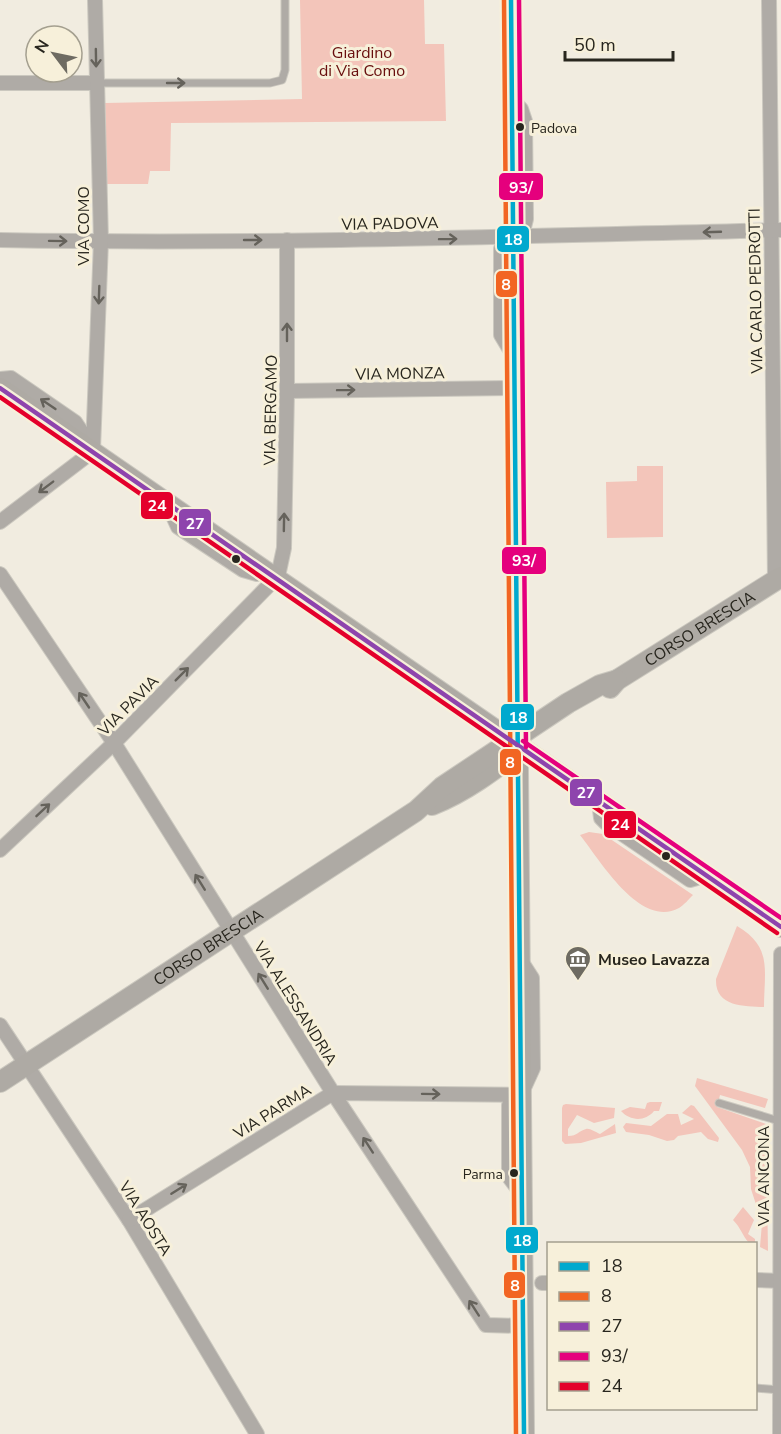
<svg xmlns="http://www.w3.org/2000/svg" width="781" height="1434" font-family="'Nunito Sans',sans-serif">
	<rect width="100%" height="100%" fill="#f1ece0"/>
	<g fill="#f3c5ba">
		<polygon points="300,0 424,0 425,44 444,44 446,121 171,123 170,171 150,171 148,184 106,184 105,103 302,99"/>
		<polygon points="637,466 663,466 663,537 607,538 606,482 637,481"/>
		<path d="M589 832 603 834 693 895C689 899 684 905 679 908 640 929 600 860 580 835Z"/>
		<path d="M737 926C773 947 764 971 764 1007 744 1006 715 1007 716 979Z"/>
		<polygon points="697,1078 768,1099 765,1108 720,1095 717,1107 766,1124 768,1251 760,1247 762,1223 751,1189 750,1167 742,1150 695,1086"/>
		<path d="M650 1102H662L659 1111H654C645 1122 630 1121 621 1111L630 1107 645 1109 647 1103Z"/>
		<path d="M566 1104 615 1108 614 1118 594 1123 577 1115 568 1129V1136C578 1136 578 1131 586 1129 590 1128 595 1132 600 1134L615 1124 616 1133 581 1143 565 1144 562 1141V1108L563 1105Z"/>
		<polygon points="691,1105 694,1106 719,1138 718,1142 708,1139 701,1132 678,1136 674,1140 667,1141 649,1135 626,1132 623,1127 626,1123 651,1126 667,1114 678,1114 681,1125 694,1119 682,1113"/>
		<path d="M743 1207 754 1220 748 1234 755 1239V1243H749C742 1235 741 1228 733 1220Z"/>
	</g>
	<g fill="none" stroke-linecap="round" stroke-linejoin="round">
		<defs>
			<g id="lane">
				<polyline points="96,83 270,83 282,80 285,70 285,0"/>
				<polyline points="719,1103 779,1121"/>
				<polyline points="756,1388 780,1390"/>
			</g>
			<g id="street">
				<polyline points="769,0 775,581"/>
				<polyline points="0,83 96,83"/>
				<polyline points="512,99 521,109 525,121 526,219 523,231 517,244"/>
				<polyline points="507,232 501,249 501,335 513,355"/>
				<path d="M0 240C260 245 521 236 781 230"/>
				<polyline points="0,379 11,378 75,422 81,431 79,443"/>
				<polyline points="287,391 514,388"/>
				<polyline points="176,510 173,516 178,527 243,570 257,574 264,571"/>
				<polyline points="0,522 88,455 93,449 101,241 95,0"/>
				<polyline points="0,574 114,743 333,1093 486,1325 524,1326"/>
				<polyline points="599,801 601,818 606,823 690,880 697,878 702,872"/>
				<polyline points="0,850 114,743 278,576 284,548 287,391 287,240"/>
				<polyline points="521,961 532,978 533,1068 523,1090"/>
				<polyline points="0,1025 129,1220 257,1434"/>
				<polyline points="518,1090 509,1105 509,1177 523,1196"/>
				<polyline points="129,1220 333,1093 522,1095"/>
				<polyline points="756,1280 781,1281"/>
				<polyline points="542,1283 548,1283"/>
				<polyline points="780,1434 781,954"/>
			</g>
			<g id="secondary">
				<polyline points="511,0 524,1434"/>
				<polyline points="0,388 781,927"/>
				<path id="s1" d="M610 688 617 680 781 577"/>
				<path d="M432 805C465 792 494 770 521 749"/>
				<path id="s2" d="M0 1082 416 811 442 787 568 703 600 685 617 680"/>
			</g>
		</defs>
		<use href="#lane" stroke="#cbc8bf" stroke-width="9"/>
		<use href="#street" stroke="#cbc8bf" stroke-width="16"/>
		<use href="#secondary" stroke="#cbc8bf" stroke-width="22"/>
		<use href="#lane" stroke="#afaba6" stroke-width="7"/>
		<use href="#street" stroke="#afaba6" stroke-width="14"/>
		<use href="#secondary" stroke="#aeaaa4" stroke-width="20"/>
		<defs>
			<polyline id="bus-1" points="511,0 524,1434"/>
			<polyline id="bus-2" points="504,0 516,1434"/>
			<polyline id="bus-3" points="0,388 781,927"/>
			<g id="bus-4">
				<polyline points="519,0 526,747"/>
				<polyline points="523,741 781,918"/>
			</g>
			<polyline id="bus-5" points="0,397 777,933"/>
		</defs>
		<use href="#bus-1" stroke="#f7f0da" stroke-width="9"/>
		<use href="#bus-2" stroke="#f7f0da" stroke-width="9"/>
		<use href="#bus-3" stroke="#f7f0da" stroke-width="9"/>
		<use href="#bus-4" stroke="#f7f0da" stroke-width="9"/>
		<use href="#bus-5" stroke="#f7f0da" stroke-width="9"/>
		<use href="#bus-1" stroke="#00a9ce" stroke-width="4.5"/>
		<use href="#bus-2" stroke="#f26522" stroke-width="4.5"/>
		<use href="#bus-3" stroke="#8e44ad" stroke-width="4.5"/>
		<use href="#bus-4" stroke="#e5007d" stroke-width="4.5"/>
		<use href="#bus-5" stroke="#e4002b" stroke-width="4.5"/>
	</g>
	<defs><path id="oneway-shaft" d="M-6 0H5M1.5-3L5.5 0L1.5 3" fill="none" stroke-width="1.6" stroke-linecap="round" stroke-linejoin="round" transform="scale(1.5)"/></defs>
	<g stroke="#65625b">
		<use href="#oneway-shaft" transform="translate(96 58) rotate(89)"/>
		<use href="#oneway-shaft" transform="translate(176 83)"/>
		<use href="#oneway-shaft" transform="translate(712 232) rotate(178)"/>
		<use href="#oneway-shaft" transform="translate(448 239) rotate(-1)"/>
		<use href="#oneway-shaft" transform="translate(253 240)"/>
		<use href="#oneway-shaft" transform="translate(58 241) rotate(1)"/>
		<use href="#oneway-shaft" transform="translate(99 295) rotate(92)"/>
		<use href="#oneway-shaft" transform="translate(287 332) rotate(-90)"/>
		<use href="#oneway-shaft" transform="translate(346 390) rotate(-1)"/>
		<use href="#oneway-shaft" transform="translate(48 404) rotate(-146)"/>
		<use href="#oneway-shaft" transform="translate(46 487) rotate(143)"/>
		<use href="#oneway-shaft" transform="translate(284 522) rotate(-89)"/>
		<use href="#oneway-shaft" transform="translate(182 674) rotate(-45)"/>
		<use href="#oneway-shaft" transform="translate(84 700) rotate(-124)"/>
		<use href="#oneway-shaft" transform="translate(43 810) rotate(-43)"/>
		<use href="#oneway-shaft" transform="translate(200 882) rotate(-122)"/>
		<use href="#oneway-shaft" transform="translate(263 981) rotate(-122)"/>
		<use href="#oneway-shaft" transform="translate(431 1094) rotate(1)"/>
		<use href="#oneway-shaft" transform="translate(368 1145) rotate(-123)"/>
		<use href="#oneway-shaft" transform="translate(179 1189) rotate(-32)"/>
		<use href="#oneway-shaft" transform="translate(474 1308) rotate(-123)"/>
	</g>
	<defs>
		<symbol id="museum-pin" viewBox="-11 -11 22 30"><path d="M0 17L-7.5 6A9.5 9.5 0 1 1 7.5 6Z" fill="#6e6b62" stroke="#f7f0da"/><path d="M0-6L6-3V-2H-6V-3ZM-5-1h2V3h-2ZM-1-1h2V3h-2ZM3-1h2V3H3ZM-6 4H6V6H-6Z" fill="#fff"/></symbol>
	</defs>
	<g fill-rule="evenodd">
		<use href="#museum-pin" x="563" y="944" width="30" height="40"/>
	</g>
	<g fill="#28261e" stroke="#f7f0da" stroke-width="2">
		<circle cx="520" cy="127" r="5"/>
		<circle cx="236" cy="559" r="5"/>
		<circle cx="666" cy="856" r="5"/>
		<circle cx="514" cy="1173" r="5"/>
	</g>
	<g text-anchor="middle" stroke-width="6" stroke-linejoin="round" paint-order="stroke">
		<g font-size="14" fill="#28261e" stroke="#f7f0da" text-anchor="start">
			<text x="531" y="133">Padova</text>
			<text x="503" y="1179" text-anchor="end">Parma</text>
		</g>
		<g font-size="16" fill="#680e0d" stroke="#f7f0da">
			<text x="362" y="58">Giardino<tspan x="362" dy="18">di Via Como</tspan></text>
		</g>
		<g font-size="16" fill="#28261e" stroke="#f7f0da">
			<text transform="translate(390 223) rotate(-1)" y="6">VIA PADOVA</text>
			<text transform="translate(83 226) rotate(-90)" y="6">VIA COMO</text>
			<text transform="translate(755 291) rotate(-91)" y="6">VIA CARLO PEDROTTI</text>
			<text transform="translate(400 373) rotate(-1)" y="6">VIA MONZA</text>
			<text transform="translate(270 410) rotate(-89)" y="6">VIA BERGAMO</text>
			<text dy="6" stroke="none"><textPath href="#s1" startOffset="108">CORSO BRESCIA</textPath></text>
			<text transform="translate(128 705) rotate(-45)" y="6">VIA PAVIA</text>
			<text dy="6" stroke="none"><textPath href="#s2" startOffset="248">CORSO BRESCIA</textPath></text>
			<text transform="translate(296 1003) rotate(58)" y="6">VIA ALESSANDRIA</text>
			<text transform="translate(272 1111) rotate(-32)" y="6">VIA PARMA</text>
			<text transform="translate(763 1176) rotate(-90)" y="6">VIA ANCONA</text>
			<text transform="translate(146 1218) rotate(58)" y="6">VIA AOSTA</text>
		</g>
		<g font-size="16" font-weight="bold" fill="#28261e" stroke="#f7f0da" text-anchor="start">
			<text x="598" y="965">Museo Lavazza</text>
		</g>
	</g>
	<g stroke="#f7f0da" stroke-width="2">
		<rect x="498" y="172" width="46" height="29" rx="6" fill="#e5007d"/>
		<rect x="496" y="225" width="34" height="28" rx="6" fill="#00a9ce"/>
		<rect x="495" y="270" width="23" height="28" rx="6" fill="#f26522"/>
		<rect x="140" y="491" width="34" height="29" rx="6" fill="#e4002b"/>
		<rect x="178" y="508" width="34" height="29" rx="6" fill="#8e44ad"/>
		<rect x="501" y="546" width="46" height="29" rx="6" fill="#e5007d"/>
		<rect x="500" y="703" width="35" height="28" rx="6" fill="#00a9ce"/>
		<rect x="499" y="748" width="23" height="28" rx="6" fill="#f26522"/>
		<rect x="569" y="778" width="34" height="29" rx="6" fill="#8e44ad"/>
		<rect x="603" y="810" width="34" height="29" rx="6" fill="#e4002b"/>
		<rect x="505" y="1226" width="34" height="28" rx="6" fill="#00a9ce"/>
		<rect x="503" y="1271" width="23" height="28" rx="6" fill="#f26522"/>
	</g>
	<g font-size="16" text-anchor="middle" font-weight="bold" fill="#fff">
		<text x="521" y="193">93/</text>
		<text x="513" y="245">18</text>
		<text x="506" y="290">8</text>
		<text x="157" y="511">24</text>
		<text x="195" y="529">27</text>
		<text x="524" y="566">93/</text>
		<text x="518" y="723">18</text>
		<text x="510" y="768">8</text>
		<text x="586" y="798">27</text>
		<text x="620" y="830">24</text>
		<text x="522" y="1246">18</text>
		<text x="515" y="1291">8</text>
	</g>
	<rect x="547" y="1242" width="210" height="168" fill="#f7f0da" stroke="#a49f8f" stroke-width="1.5"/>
	<rect x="559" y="1262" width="30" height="9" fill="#00a9ce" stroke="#a49f8f" stroke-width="1.5"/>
	<text x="601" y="1272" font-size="18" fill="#28261e">18</text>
	<rect x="559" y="1292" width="30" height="9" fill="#f26522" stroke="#a49f8f" stroke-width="1.5"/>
	<text x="601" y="1302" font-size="18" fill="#28261e">8</text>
	<rect x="559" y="1322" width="30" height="9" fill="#8e44ad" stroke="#a49f8f" stroke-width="1.5"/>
	<text x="601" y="1332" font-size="18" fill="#28261e">27</text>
	<rect x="559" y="1352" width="30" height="9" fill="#e5007d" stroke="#a49f8f" stroke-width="1.5"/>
	<text x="601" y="1362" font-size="18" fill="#28261e">93/</text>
	<rect x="559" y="1382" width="30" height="9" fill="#e4002b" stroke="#a49f8f" stroke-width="1.5"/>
	<text x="601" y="1392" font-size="18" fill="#28261e">24</text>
	<g transform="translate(54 54) rotate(302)"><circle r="28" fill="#f7f0da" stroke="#a49f8f" stroke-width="1.5"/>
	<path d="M0-4.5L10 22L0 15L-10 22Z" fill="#6e6b62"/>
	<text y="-9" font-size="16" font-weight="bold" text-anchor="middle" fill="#28261e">N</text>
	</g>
	<path d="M565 51v9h108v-9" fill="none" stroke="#28261e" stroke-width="3"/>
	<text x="574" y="51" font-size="18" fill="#28261e" stroke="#f7f0da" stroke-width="4.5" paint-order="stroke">50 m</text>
</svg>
